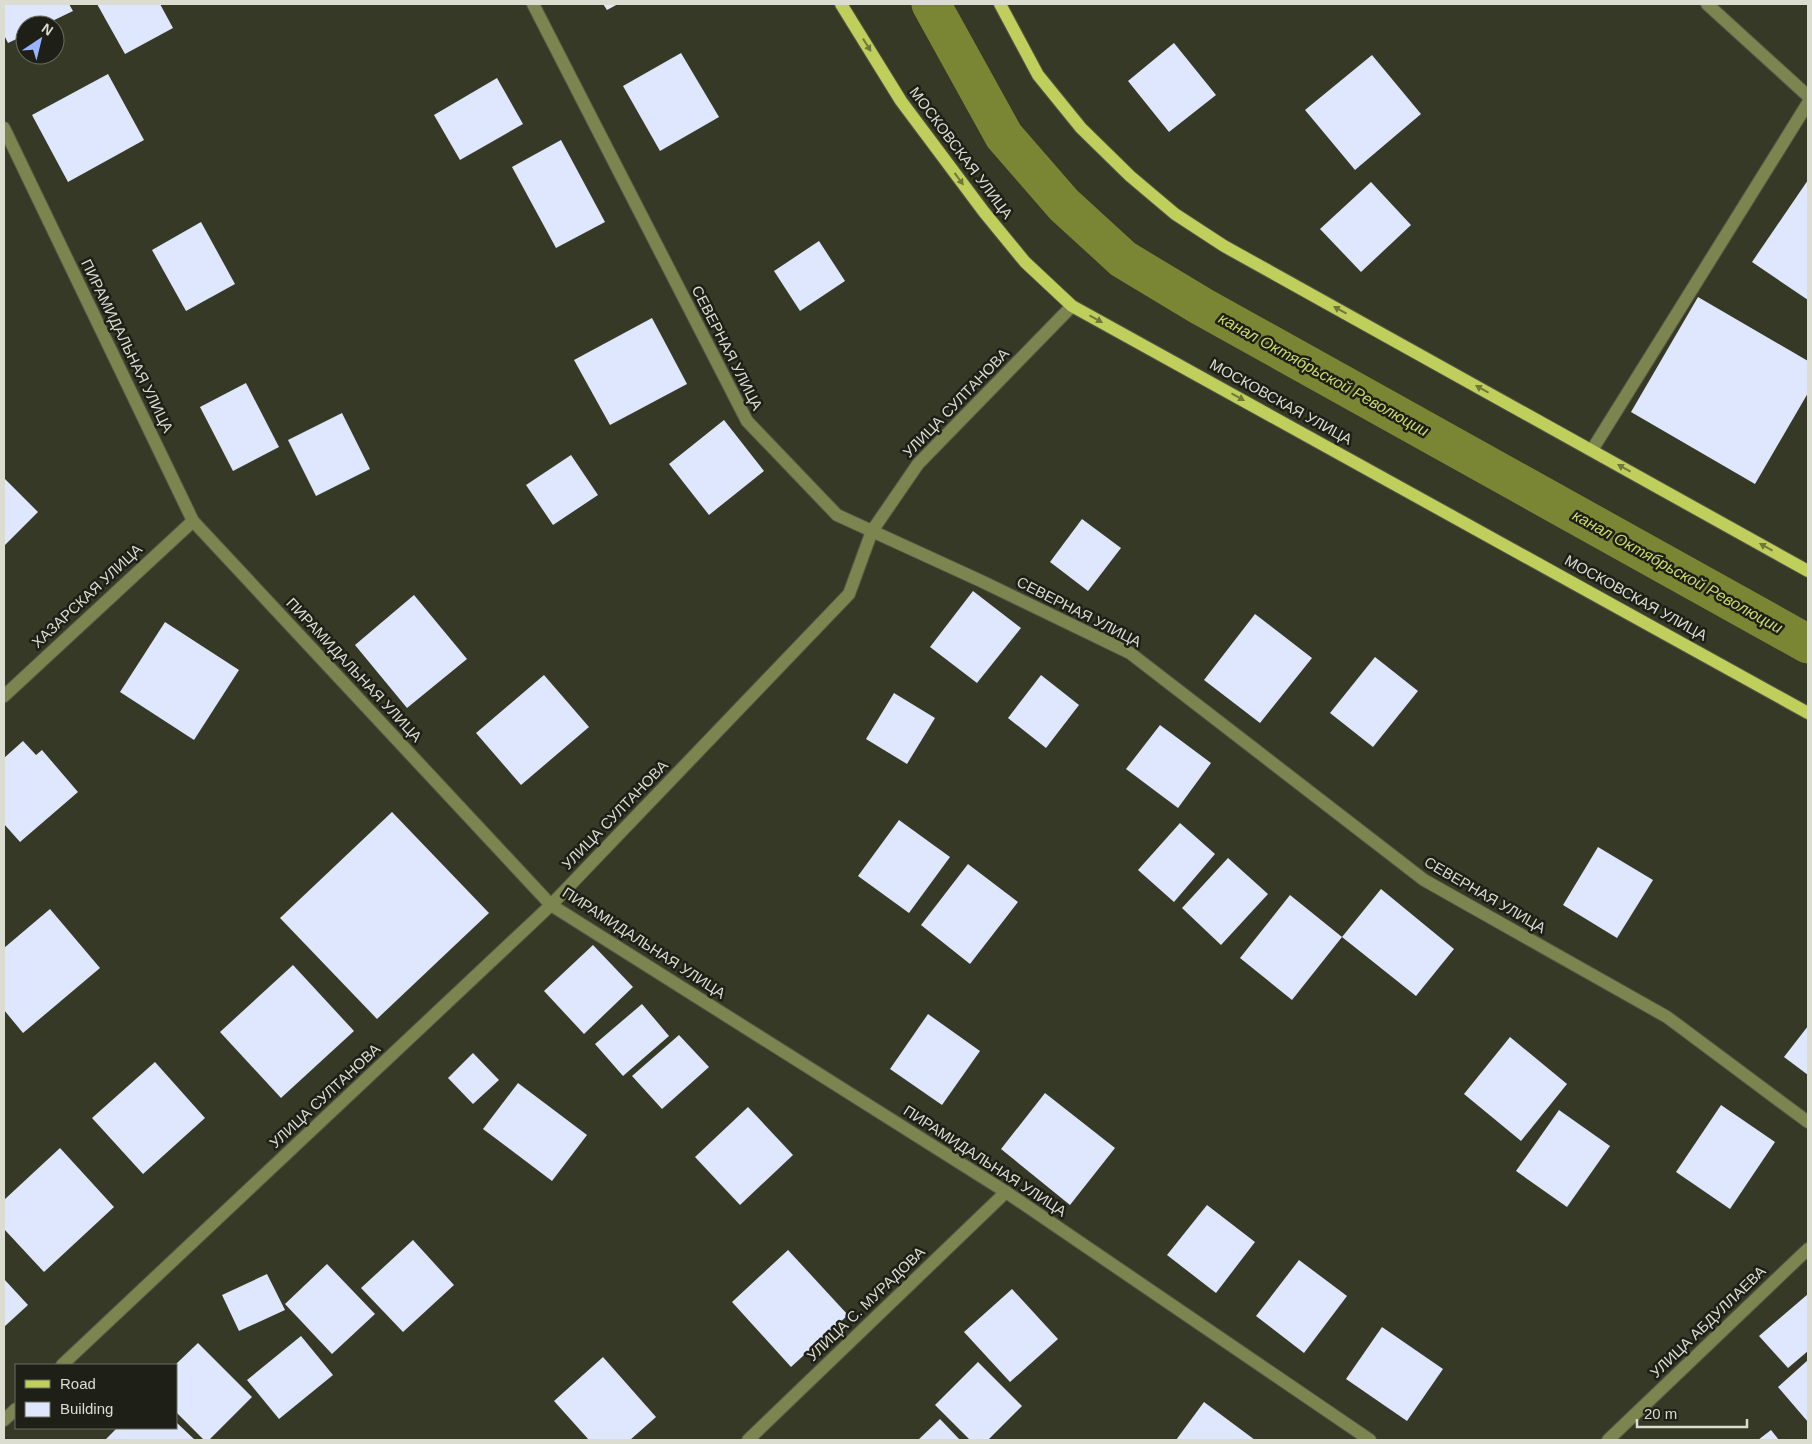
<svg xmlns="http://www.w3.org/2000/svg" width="1812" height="1444" font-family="Helvetica,sans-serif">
	<rect width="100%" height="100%" fill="#363926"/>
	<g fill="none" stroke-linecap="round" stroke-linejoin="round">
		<polyline stroke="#7b8635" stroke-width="39" points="931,4 1004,136 1064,205 1123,259 1201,306 1808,644"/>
	</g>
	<g fill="#dee7fe">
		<polygon points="4,4 69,4 73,11 44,25 25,25 25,35 8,43 4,35"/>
		<polygon points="97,4 160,4 173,28 125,54"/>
		<polygon points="603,4 618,4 607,10"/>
		<polygon points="1174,43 1216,95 1169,132 1128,81"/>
		<polygon points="681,53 719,117 660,151 623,86"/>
		<polygon points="1372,55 1421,114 1355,170 1305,110"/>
		<polygon points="108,74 144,140 68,182 32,115"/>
		<polygon points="497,78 523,124 460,160 434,115"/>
		<polygon points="561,140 605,222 556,248 512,167"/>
		<polygon points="1808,180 1808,300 1752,262"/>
		<polygon points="1371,182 1411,225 1361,272 1320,229"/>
		<polygon points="201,222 235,284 186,311 152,250"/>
		<polygon points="819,241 845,281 800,311 774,271"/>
		<polygon points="1698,297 1808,361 1808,393 1755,484 1631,412"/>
		<polygon points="652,318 687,384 610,425 574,360"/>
		<polygon points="246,383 279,447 233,471 200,407"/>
		<polygon points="342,413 370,469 316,496 288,440"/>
		<polygon points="724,420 764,471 709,515 669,464"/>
		<polygon points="571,455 598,495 553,525 526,485"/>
		<polygon points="4,478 38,512 4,546"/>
		<polygon points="1082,519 1121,548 1088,591 1050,562"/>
		<polygon points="973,591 1021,628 977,683 930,647"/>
		<polygon points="414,595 467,659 407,708 355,645"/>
		<polygon points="1255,614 1312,658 1260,723 1204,680"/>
		<polygon points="165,622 239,670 194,740 120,692"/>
		<polygon points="1375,657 1418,691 1373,747 1330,713"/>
		<polygon points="544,675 589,727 521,785 476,733"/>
		<polygon points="1041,675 1079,705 1046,748 1008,718"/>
		<polygon points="894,693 935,718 907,764 866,739"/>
		<polygon points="1160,725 1211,763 1178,808 1126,769"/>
		<polygon points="23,741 36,755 42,750 78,792 20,842 4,824 4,758"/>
		<polygon points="392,812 489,913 377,1019 280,918"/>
		<polygon points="899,820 950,857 909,913 858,876"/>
		<polygon points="1180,823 1215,854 1174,902 1138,870"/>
		<polygon points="1598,847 1653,880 1617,938 1563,905"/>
		<polygon points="1228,858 1268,894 1221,945 1182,908"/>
		<polygon points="968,864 1018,902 970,964 921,925"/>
		<polygon points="1381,889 1454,949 1416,996 1342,937"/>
		<polygon points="1290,895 1342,937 1292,1000 1240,958"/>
		<polygon points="50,909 100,968 23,1033 4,1010 4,948"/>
		<polygon points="593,945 633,987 584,1034 544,991"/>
		<polygon points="293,965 354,1031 281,1098 220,1032"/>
		<polygon points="642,1004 669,1036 623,1076 595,1044"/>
		<polygon points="928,1014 980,1051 942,1105 890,1069"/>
		<polygon points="1808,1026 1808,1075 1784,1057"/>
		<polygon points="679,1035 709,1067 662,1109 632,1076"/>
		<polygon points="1510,1037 1567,1084 1521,1141 1464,1094"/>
		<polygon points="473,1053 499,1080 473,1104 448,1078"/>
		<polygon points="155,1062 205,1118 143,1174 92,1118"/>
		<polygon points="518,1083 587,1135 552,1181 483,1129"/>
		<polygon points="1045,1093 1115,1148 1070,1205 1001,1149"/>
		<polygon points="1721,1105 1775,1142 1730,1209 1676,1172"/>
		<polygon points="748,1107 793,1155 740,1205 695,1157"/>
		<polygon points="1559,1110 1610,1146 1567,1207 1516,1171"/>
		<polygon points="60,1148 114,1207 44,1272 4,1229 4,1200"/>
		<polygon points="1207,1205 1255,1242 1216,1293 1167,1255"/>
		<polygon points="413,1240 454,1285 403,1332 361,1288"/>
		<polygon points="788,1250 848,1315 791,1367 732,1302"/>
		<polygon points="1299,1260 1347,1296 1304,1353 1256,1316"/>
		<polygon points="327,1264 375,1314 332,1354 285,1304"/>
		<polygon points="267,1274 285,1310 239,1331 222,1295"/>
		<polygon points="4,1279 28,1305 4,1327"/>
		<polygon points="1012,1289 1058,1339 1010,1382 964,1332"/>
		<polygon points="1808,1294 1808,1351 1788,1368 1759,1336"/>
		<polygon points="1382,1327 1443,1369 1407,1421 1346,1379"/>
		<polygon points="301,1336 333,1375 279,1419 247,1380"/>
		<polygon points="198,1343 252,1397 209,1440 204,1440 176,1412 176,1364"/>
		<polygon points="603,1357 656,1417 630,1440 589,1440 554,1401"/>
		<polygon points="1808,1360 1808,1422 1778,1387"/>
		<polygon points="978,1362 1022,1406 988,1440 970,1440 935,1405"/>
		<polygon points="1204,1402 1255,1440 1176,1440"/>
		<polygon points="940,1419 960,1440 918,1440"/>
		<polygon points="176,1422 195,1440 107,1440 106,1439 117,1428 176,1428"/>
		<polygon points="1771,1430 1779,1440 1758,1440"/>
	</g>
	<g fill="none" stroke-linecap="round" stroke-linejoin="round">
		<defs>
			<g id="minor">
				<polyline points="533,4 747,421 837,515 981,581 1130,653 1424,880 1667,1017 1808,1122"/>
				<polyline points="1707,4 1808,96"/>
				<polyline points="4,128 193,521 551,905 1006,1192 1370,1440"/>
				<polyline points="1592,450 1808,103"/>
				<polyline points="4,696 193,521"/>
				<polyline points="62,1365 551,905 849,594 872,531 918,464 1072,306"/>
				<polyline points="4,1420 16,1409"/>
				<polyline points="748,1440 1006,1192"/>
				<polyline points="1608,1440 1808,1249"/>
			</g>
			<g id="major">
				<polyline points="841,4 901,101 984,212 1025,262 1072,306 1808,713"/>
				<polyline points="1000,4 1038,75 1081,128 1130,176 1175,214 1224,246 1808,571"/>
			</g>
		</defs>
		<use href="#minor" stroke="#545745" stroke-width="14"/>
		<use href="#major" stroke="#545745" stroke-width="14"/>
		<use href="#minor" stroke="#7c844f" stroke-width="12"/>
		<use href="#major" stroke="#c0cf5c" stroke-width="12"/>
	</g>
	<defs><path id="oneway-solid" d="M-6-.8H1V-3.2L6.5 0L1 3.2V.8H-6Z" transform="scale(1.25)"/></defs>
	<g fill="#6f783a">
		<use href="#oneway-solid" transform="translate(867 45) rotate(58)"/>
		<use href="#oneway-solid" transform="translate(959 179) rotate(54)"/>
		<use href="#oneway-solid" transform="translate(1340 310) rotate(-151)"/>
		<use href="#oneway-solid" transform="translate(1096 319) rotate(29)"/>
		<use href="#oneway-solid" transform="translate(1482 389) rotate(-151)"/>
		<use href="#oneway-solid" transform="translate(1238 397) rotate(29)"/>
		<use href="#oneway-solid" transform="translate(1624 468) rotate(-151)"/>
		<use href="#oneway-solid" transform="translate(1766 547) rotate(-151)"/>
	</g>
	<g text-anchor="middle" stroke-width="5" stroke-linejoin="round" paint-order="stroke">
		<g font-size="15" fill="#dbddd1" stroke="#1e2017">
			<text transform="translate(961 153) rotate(53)" y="5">МОСКОВСКАЯ УЛИЦА</text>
			<text transform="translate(127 346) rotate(64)" y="5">ПИРАМИДАЛЬНАЯ УЛИЦА</text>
			<text transform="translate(727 348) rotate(63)" y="5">СЕВЕРНАЯ УЛИЦА</text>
			<text transform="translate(1281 402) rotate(29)" y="5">МОСКОВСКАЯ УЛИЦА</text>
			<text transform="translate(956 403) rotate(-46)" y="5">УЛИЦА СУЛТАНОВА</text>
			<text transform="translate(87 596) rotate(-43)" y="5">ХАЗАРСКАЯ УЛИЦА</text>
			<text transform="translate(1636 598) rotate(29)" y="5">МОСКОВСКАЯ УЛИЦА</text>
			<text transform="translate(1079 612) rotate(27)" y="5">СЕВЕРНАЯ УЛИЦА</text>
			<text transform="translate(354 670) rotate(47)" y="5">ПИРАМИДАЛЬНАЯ УЛИЦА</text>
			<text transform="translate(615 815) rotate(-46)" y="5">УЛИЦА СУЛТАНОВА</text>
			<text transform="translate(1485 895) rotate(30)" y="5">СЕВЕРНАЯ УЛИЦА</text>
			<text transform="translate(644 943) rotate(33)" y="5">ПИРАМИДАЛЬНАЯ УЛИЦА</text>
			<text transform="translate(325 1096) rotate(-43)" y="5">УЛИЦА СУЛТАНОВА</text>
			<text transform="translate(985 1161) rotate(33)" y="5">ПИРАМИДАЛЬНАЯ УЛИЦА</text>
			<text transform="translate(866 1304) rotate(-44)" y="5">УЛИЦА С. МУРАДОВА</text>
			<text transform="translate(1708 1322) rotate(-44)" y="5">УЛИЦА АБДУЛЛАЕВА</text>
		</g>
		<g font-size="16" font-style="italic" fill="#cbda6c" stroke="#1e2017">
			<text transform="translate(1324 374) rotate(29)" y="6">канал Октябрьской Революции</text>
			<text transform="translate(1678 571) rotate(29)" y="6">канал Октябрьской Революции</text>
		</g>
	</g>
	<rect width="1812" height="1444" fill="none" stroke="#dbddd1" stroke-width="10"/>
	<rect x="15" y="1364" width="162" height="65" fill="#1e2017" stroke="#6a6c61"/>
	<rect x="25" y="1380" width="25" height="8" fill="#c0cf5c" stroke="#6a6c61"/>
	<text x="60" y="1389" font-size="15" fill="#dbddd1">Road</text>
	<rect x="25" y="1402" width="25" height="15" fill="#dee7fe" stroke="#6a6c61"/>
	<text x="60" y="1414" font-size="15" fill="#dbddd1">Building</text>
	<g transform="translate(40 40) rotate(35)"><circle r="24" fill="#1e2017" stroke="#6a6c61"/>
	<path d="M0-4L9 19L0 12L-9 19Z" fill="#9ab5fd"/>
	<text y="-8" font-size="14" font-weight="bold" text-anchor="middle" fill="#dbddd1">N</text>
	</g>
	<path d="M1637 1419v8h110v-8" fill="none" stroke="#dbddd1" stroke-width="2.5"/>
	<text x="1644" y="1419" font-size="15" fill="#dbddd1" stroke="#1e2017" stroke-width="4" paint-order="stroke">20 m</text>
</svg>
